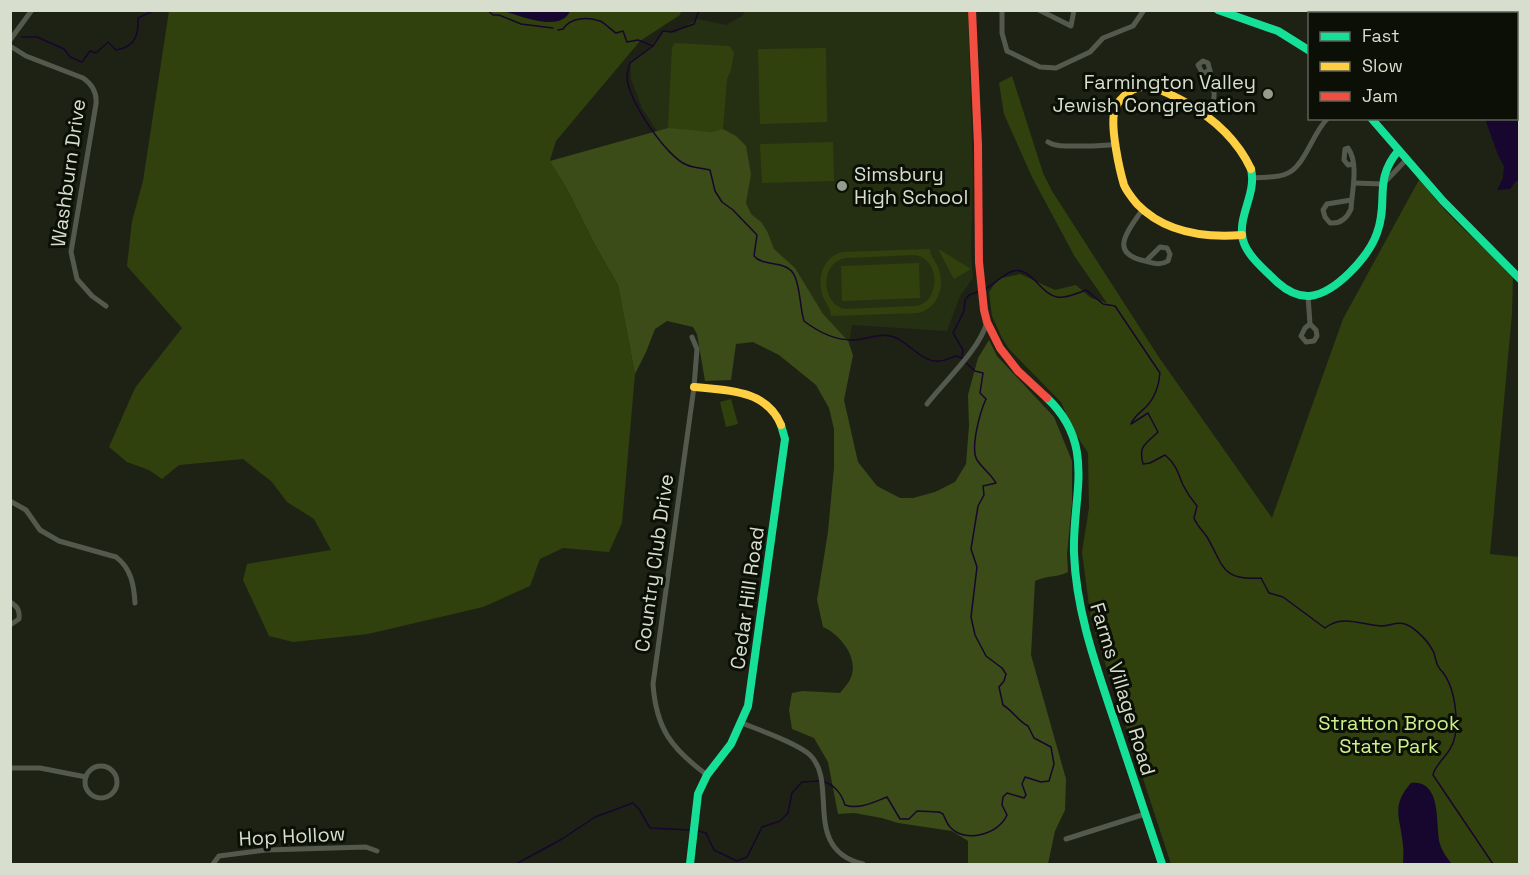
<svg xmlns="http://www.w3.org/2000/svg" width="1530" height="875" font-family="'Space Grotesk',sans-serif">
	<rect width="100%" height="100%" fill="#1e2215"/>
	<polygon fill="#253012" points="746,11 968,11 973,176 971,254 973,278 960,296 947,331 852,325 848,352 662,139 642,108 631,79 630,63 649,48 661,33 666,31 674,33 697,19 726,25 742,16"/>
	<g fill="#31410e" fill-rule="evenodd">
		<polygon points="169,11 681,11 680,15 640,41 556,141 550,160 567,189 595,245 618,285 635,374 622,523 609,552 563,548 540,559 530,586 483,607 368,634 293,642 269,636 243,580 247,564 331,550 314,519 287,502 272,482 243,459 179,465 162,479 149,470 127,462 109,447 135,388 182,328 127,266 132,221 143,181"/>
		<polygon points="675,43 729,46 734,52 731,70 727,79 723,129 719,132 670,131 668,128 672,47"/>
		<polygon points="826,48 827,122 760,124 758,49"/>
		<path d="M1012 76 1043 173 1052 191 1158 356 1272 518 1343 319 1420 178C1444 216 1482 244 1513 276L1512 313 1490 554 1519 557V864H1171L1091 620 1082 552 1089 508 1088 453 1072 428 1061 402 1009 349 1002 338 992 316 989 292 998 279 1020 274 1055 290 1076 285 1091 298 1107 303 1075 257 1032 177 1004 114 999 83Z"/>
		<polygon points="833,142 834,181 762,183 760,144"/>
		<path d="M930 249C930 257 937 262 939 270 945 288 937 309 918 313L831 316C831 307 824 302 822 294 817 276 824 256 843 252ZM915 255C941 259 941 302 916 306L846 309C820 305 820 262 845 258Z"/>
		<polygon points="940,250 942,251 971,269 954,279 939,251"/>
		<polygon points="919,263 920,298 842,301 841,266"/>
		<polygon points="731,399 738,424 726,427 720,402"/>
	</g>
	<path fill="#3b4c18" d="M668 128 712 132 723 129 736 136 746 146 751 174 746 203 751 214 761 222 767 231 774 249 795 268 823 314 848 341 853 355 844 400 858 462 877 486 900 498H913L935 492 955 482 966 464 969 426 968 395 978 358 989 340 997 356 1054 417 1072 461V503L1067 554 1068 572C1057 578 1047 575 1035 581L1031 655 1066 779 1065 810 1055 831 1048 864H968V841L952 831 898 823 882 818 854 813 838 814 828 762 814 738 792 729 789 710 792 693 803 691 840 693C843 689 849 683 851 677 859 658 840 634 823 627L817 600 828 532 834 467V429L829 408 816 385 779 355 753 342 736 344 731 380 705 381 697 334 693 327 667 321 655 329 646 352 635 374 618 285 595 245 567 189 550 161Z"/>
	<g fill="#17062e">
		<path d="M504 11H570C561 33 520 16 504 11Z"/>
		<polygon points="1468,11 1519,11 1519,182 1516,181 1510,189 1497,190 1503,178 1504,166 1498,155 1485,119 1516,118 1516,14 1465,13"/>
		<path d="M1411 783C1443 780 1435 825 1440 844 1442 851 1447 858 1452 864H1403C1403 858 1404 852 1403 845 1401 819 1390 806 1411 783Z"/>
	</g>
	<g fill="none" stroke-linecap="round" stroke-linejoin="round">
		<g stroke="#17062e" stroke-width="1.5">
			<polyline points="487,10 493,15 499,15 521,24 553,28"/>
			<path d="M699 10 694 24 671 32 663 31 653 46 630 63C629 67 627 73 627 77 627 99 667 158 687 165 694 168 703 168 710 170L715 191 722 202 733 210 757 235 754 256C763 267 784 260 793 273 800 282 800 309 804 321 817 331 834 340 852 340 866 340 880 332 894 337 909 342 922 363 939 361 945 361 951 357 957 356L963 359"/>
			<path d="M558 30 563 29C571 17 587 17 600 21 605 23 611 30 616 33L623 31 627 42 638 40 653 46"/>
			<path d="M22 37H37L64 49 70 57 82 62 90 51 96 53 108 42 116 50C135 47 139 35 138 18L155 10"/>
			<path d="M985 289C995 284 1003 274 1013 271 1032 267 1040 294 1057 297 1066 299 1077 293 1086 290L1103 304 1115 306 1160 373C1159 385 1156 396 1147 406 1141 412 1134 416 1131 424L1148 413 1158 432C1146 444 1138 445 1143 464L1150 463 1165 455C1176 464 1178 473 1183 485 1187 493 1192 500 1197 506L1194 518C1197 526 1203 531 1207 537 1224 566 1221 581 1261 578L1269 593 1283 597 1325 628C1342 614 1362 625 1382 626 1390 626 1397 621 1405 624 1416 628 1429 642 1434 653 1435 657 1436 662 1438 666 1440 670 1444 673 1446 677 1455 692 1458 719 1455 736 1452 754 1435 763 1433 775L1493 864"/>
			<polyline points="962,357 963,350 953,333 964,311 965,300 969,295 978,292"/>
			<path d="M823 782C834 783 842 795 845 805 859 810 874 802 887 797L900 819H909L917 811 939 812 943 814C945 818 947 824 950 827 965 844 999 834 1007 815L1002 805 1003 797 1007 793 1024 798 1026 795 1022 784 1025 777 1041 782 1049 781 1054 764 1051 747 1034 738 1028 726C1018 721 1013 711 1003 705L999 687 1004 681 1006 674 1002 668 986 656 975 635 971 617 977 567 971 549 978 506 984 495 983 486 996 483C991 474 983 469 977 460 970 448 980 412 986 399L980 393 983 373 975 371 966 363"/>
			<polyline points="698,831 706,833 714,850 737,861 747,857 762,827 780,821 788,813 792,793 802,782 819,781"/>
			<polyline points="516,864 562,839 595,817 633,803 639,809 650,828 689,830"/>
		</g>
		<g stroke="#54594e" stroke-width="5">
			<polyline points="1002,10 1002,33 1007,51 1040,67 1056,68 1090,52 1103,38 1133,26 1144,10"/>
			<polyline points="1039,10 1071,26 1074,10"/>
			<polyline points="10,40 32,10"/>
			<path d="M10 46 26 56 83 78C92 84 97 93 96 104L71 252 77 279 92 296 106 306"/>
			<path d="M1207 115C1220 99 1212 81 1208 63L1203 61 1198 65 1202 72 1204 73 1210 70"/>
			<path d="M1048 142C1056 147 1058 145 1067 146 1086 146 1098 147 1117 144"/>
			<path d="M1252 178C1263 177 1276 178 1286 174 1305 167 1312 133 1328 118"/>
			<polyline points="1354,183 1383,184 1406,160"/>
			<path d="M1351 200 1327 204 1323 210 1325 217 1330 223C1340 224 1347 218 1351 209 1352 190 1359 164 1348 148L1345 149 1344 160 1348 165 1353 164"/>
			<path d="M1142 210C1129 230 1107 253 1145 261 1153 263 1160 266 1168 261L1170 254 1167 248 1160 247 1146 261"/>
			<polyline points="1308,296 1310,324 1305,328 1301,336 1306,342 1314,341 1317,336 1316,330 1310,324"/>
			<path d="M692 337 697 349 694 387 653 684C656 729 672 749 707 775"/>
			<path d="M927 404C945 381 980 349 987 322"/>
			<path d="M10 501 26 510 40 530 59 541 116 557C131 568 134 585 135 603"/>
			<path d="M10 602C17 606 20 610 19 619L10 625"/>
			<path d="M742 723C759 730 797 743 810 755 839 783 801 849 863 864"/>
			<circle cx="101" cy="782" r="16"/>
			<polyline points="10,768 40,768 86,777"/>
			<polyline points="1066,839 1145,814"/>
			<polyline points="213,864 219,856 266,850 366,847 377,851"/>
		</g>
		<g stroke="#16e098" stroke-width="8">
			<polyline points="1218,10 1278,31 1310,51"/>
			<polyline points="1371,118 1443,201 1520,279"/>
			<path d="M1251 169C1257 194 1237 216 1243 240 1247 256 1266 271 1277 282 1286 290 1297 297 1310 296 1336 293 1369 256 1377 233 1389 201 1373 181 1398 151"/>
			<path d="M1047 398C1097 445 1072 496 1074 553 1076 610 1095 663 1113 717 1129 766 1146 815 1162 864"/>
			<polyline points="690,864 698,794 707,775 731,744 748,706 785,439 781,425"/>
		</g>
		<g stroke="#ffcf43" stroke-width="8">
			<path d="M1242 235C1204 238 1165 233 1137 204 1132 198 1127 192 1124 185 1119 168 1111 130 1114 113 1116 101 1130 88 1142 87 1156 85 1173 96 1185 102 1213 118 1237 139 1251 169"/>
			<path d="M694 387C727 390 767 390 781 425"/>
		</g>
		<polyline stroke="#f24e42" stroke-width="8" points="972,10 978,145 979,262 984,310 987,322 1000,348 1018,371 1047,398"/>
	</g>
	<g fill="#969c8d" stroke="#0b0f05" stroke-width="2">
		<circle cx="1268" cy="94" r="6"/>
		<circle cx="842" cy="186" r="6"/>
	</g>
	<g text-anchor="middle" stroke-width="6" stroke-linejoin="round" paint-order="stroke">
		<g font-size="20" fill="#d7dece" stroke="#0b0f05" text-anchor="end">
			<text x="1256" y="89">Farmington Valley<tspan x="1256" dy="23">Jewish Congregation</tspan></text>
			<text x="854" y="181" text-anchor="start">Simsbury<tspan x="854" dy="23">High School</tspan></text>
		</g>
		<g font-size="20" fill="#d7dece" stroke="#0b0f05">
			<text transform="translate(68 173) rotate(-82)" y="7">Washburn Drive</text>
			<text transform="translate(654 563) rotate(-82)" y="7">Country Club Drive</text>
			<text transform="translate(747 598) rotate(-82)" y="7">Cedar Hill Road</text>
			<text transform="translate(1123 689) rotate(73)" y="7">Farms Village Road</text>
			<text transform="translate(292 836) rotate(-3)" y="7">Hop Hollow</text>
		</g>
		<g font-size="20" fill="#cbf18a" stroke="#0b0f05">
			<text x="1389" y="730">Stratton Brook<tspan x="1389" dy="23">State Park</tspan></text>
		</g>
	</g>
	<rect width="1530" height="875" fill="none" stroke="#d7dece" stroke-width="24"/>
	<rect x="1308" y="12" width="210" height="108" fill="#0b0f05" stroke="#5d6255" stroke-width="1.5"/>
	<rect x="1320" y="32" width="30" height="9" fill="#16e098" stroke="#5d6255" stroke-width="1.5"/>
	<text x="1362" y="42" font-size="18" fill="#d7dece">Fast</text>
	<rect x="1320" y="62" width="30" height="9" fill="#ffcf43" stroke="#5d6255" stroke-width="1.5"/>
	<text x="1362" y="72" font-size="18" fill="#d7dece">Slow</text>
	<rect x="1320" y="92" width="30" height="9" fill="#f24e42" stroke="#5d6255" stroke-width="1.5"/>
	<text x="1362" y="102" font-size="18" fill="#d7dece">Jam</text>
</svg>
